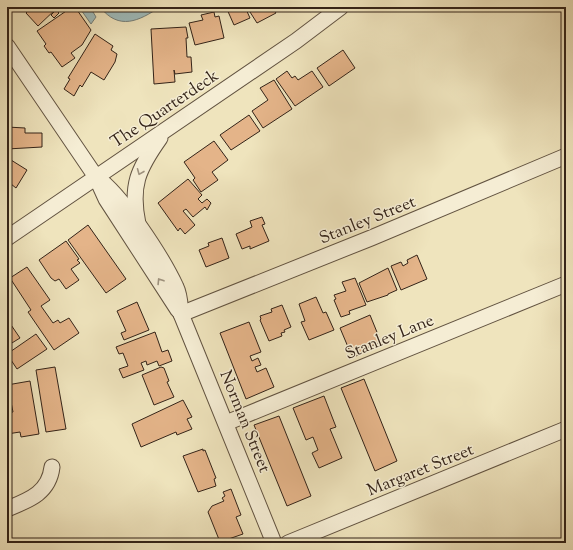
<svg xmlns="http://www.w3.org/2000/svg" width="573" height="550" font-family="'Sorts Mill Goudy',serif">
	<rect width="100%" height="100%" fill="#efe4bd"/>
	<filter id="stains"><feTurbulence type="fractalNoise" baseFrequency=".005" numOctaves="4"/><feColorMatrix values="0 0 0 0 .2 0 0 0 0 .09 0 0 0 0 .02 0 0 0 .5 -.17"/></filter>
	<radialGradient id="worn" r=".72"><stop offset=".6" stop-color="#630" stop-opacity="0"/><stop offset="1" stop-color="#630" stop-opacity=".3"/></radialGradient>
	<g fill="#9fbcbc" stroke="#747f7a">
		<polygon points="79,7 90,7 96,17 91,24"/>
		<path d="M100 7H160C139 21 119 31 100 7Z"/>
	</g>
	<g fill="#e4b489" stroke="#332318">
		<polygon points="27,7 58,7 38,26 26,13 29,10"/>
		<polygon points="72,7 75,7 91,30 82,45 71,53 75,58 62,67 51,52 49,53 44,46 46,44 37,31"/>
		<polygon points="226,7 245,7 250,18 234,25"/>
		<polygon points="255,7 272,7 276,13 257,23 250,12 256,8"/>
		<polygon points="56,10 59,13 54,18 51,15"/>
		<polygon points="214,12 215,17 219,16 224,38 195,45 189,23 203,20 201,15"/>
		<polygon points="186,27 188,38 186,38 187,57 191,57 192,72 175,74 174,70 175,82 154,84 151,29"/>
		<polygon points="95,34 113,46 111,50 117,54 115,62 104,80 91,72 82,87 80,85 74,96 64,89 70,79 68,78"/>
		<polygon points="343,50 355,68 329,86 317,68"/>
		<polygon points="287,71 292,78 295,76 298,80 312,71 323,87 295,106 276,79"/>
		<polygon points="274,80 292,109 263,128 252,111 268,100 260,88"/>
		<polygon points="249,115 260,131 231,150 220,135"/>
		<polygon points="7,127 25,128 25,133 42,133 42,147 7,149"/>
		<polygon points="214,141 228,160 212,172 218,180 201,192 193,180 195,178 184,162"/>
		<polygon points="11,160 27,170 16,188 11,184 7,191 7,167"/>
		<polygon points="188,179 202,195 198,199 202,203 207,199 211,203 207,210 205,207 193,217 186,209 183,211 195,225 185,234 180,228 178,231 158,203"/>
		<polygon points="262,217 265,224 262,225 269,241 250,249 250,246 242,249 236,234 252,227 250,221"/>
		<polygon points="88,225 126,279 106,293 68,240"/>
		<polygon points="222,238 229,258 206,267 199,250 209,246 208,243"/>
		<polygon points="66,241 79,259 77,260 80,263 71,269 79,280 66,289 59,279 55,281 51,278 39,260"/>
		<polygon points="417,255 427,279 401,290 391,266 401,262 403,266 408,263 407,260"/>
		<polygon points="27,267 50,300 41,306 53,323 58,320 60,323 69,318 79,333 54,350 28,312 31,310 10,278"/>
		<polygon points="388,268 397,290 388,294 388,295 367,302 359,283"/>
		<polygon points="355,278 366,305 349,311 350,314 341,317 334,300 336,299 334,295 346,291 342,282"/>
		<polygon points="316,297 323,313 326,312 334,330 309,340 301,322 305,321 299,304"/>
		<polygon points="137,302 149,330 124,340 121,333 126,331 117,311"/>
		<polygon points="282,305 291,327 284,330 285,332 281,333 282,336 269,341 260,320 261,319 260,316 272,312 271,309"/>
		<polygon points="370,315 381,342 364,349 362,353 356,356 351,354 340,328"/>
		<polygon points="7,319 20,338 7,346"/>
		<polygon points="249,322 261,352 250,356 252,361 258,358 261,365 255,367 257,372 266,368 274,387 246,399 220,333"/>
		<polygon points="155,332 162,352 168,350 172,361 159,366 157,361 147,365 146,361 141,363 144,370 123,378 119,369 128,366 123,353 119,354 116,347"/>
		<polygon points="36,334 47,349 17,369 7,354"/>
		<polygon points="55,367 66,429 46,432 36,370"/>
		<polygon points="161,367 164,368 169,381 167,382 174,397 154,405 142,375"/>
		<polygon points="364,379 397,461 375,471 341,388"/>
		<polygon points="30,381 39,434 21,437 20,432 7,434 7,413 13,412 10,397 7,398 7,385"/>
		<polygon points="324,396 336,427 330,429 342,458 319,468 312,453 318,450 313,437 306,440 293,408"/>
		<polygon points="183,400 192,417 187,419 192,429 177,435 176,432 141,447 132,424"/>
		<polygon points="279,416 311,496 287,506 254,425"/>
		<polygon points="203,449 203,451 205,450 216,478 214,479 216,486 198,492 183,456"/>
		<polygon points="231,489 241,515 236,517 243,534 220,542 208,512 212,506 224,501 222,498 225,496 223,492"/>
	</g>
	<g fill="none" stroke-linecap="round" stroke-linejoin="round">
		<defs>
			<g id="minor">
				<polyline points="7,46 96,177 106,199 178,310"/>
				<path d="M96 177C122 195 162 257 176 287 180 295 180 304 181 314L274 543"/>
				<path d="M138 224C130 186 138 169 160 138"/>
				<polyline points="7,238 296,41 341,7"/>
				<polyline points="181,314 371,238 566,156"/>
				<polyline points="226,423 566,284"/>
				<path d="M7 509C29 500 49 493 52 467"/>
				<polyline points="288,543 566,429"/>
			</g>
		</defs>
		<use href="#minor" stroke="#625341" stroke-width="17"/>
		<use href="#minor" stroke="#f5edd4" stroke-width="15"/>
	</g>
	<defs><path id="oneway-chevron" d="M-2-3.5L2.5 0L-2 3.5" fill="none" stroke-width="1.6" stroke-linecap="round" stroke-linejoin="round"/></defs>
	<g stroke="#9e927f">
		<use href="#oneway-chevron" transform="translate(140 172) rotate(112)"/>
		<use href="#oneway-chevron" transform="translate(160 281) rotate(-122)"/>
	</g>
	<g text-anchor="middle" stroke-width="3" stroke-linejoin="round" paint-order="stroke">
		<g font-size="17" fill="#332318" stroke="#f5edd4">
			<text transform="translate(164 108) rotate(-34)" y="6">The Quarterdeck</text>
			<text transform="translate(367 219) rotate(-22)" y="6">Stanley Street</text>
			<text transform="translate(389 336) rotate(-22)" y="6">Stanley Lane</text>
			<text transform="translate(246 421) rotate(68)" y="6">Norman Street</text>
			<text transform="translate(420 469) rotate(-22)" y="6">Margaret Street</text>
		</g>
	</g>
	<rect width="573" height="550" fill="none" stroke="#efe4bd" stroke-width="24"/>
	<rect x="8" y="8" width="557" height="534" fill="none" stroke="#332318" stroke-width="2"/>
	<rect x="12" y="12" width="549" height="526" fill="none" stroke="#332318"/>
	<rect width="100%" height="100%" filter="url(#stains)"/>
	<rect width="100%" height="100%" fill="url(#worn)"/>
</svg>
